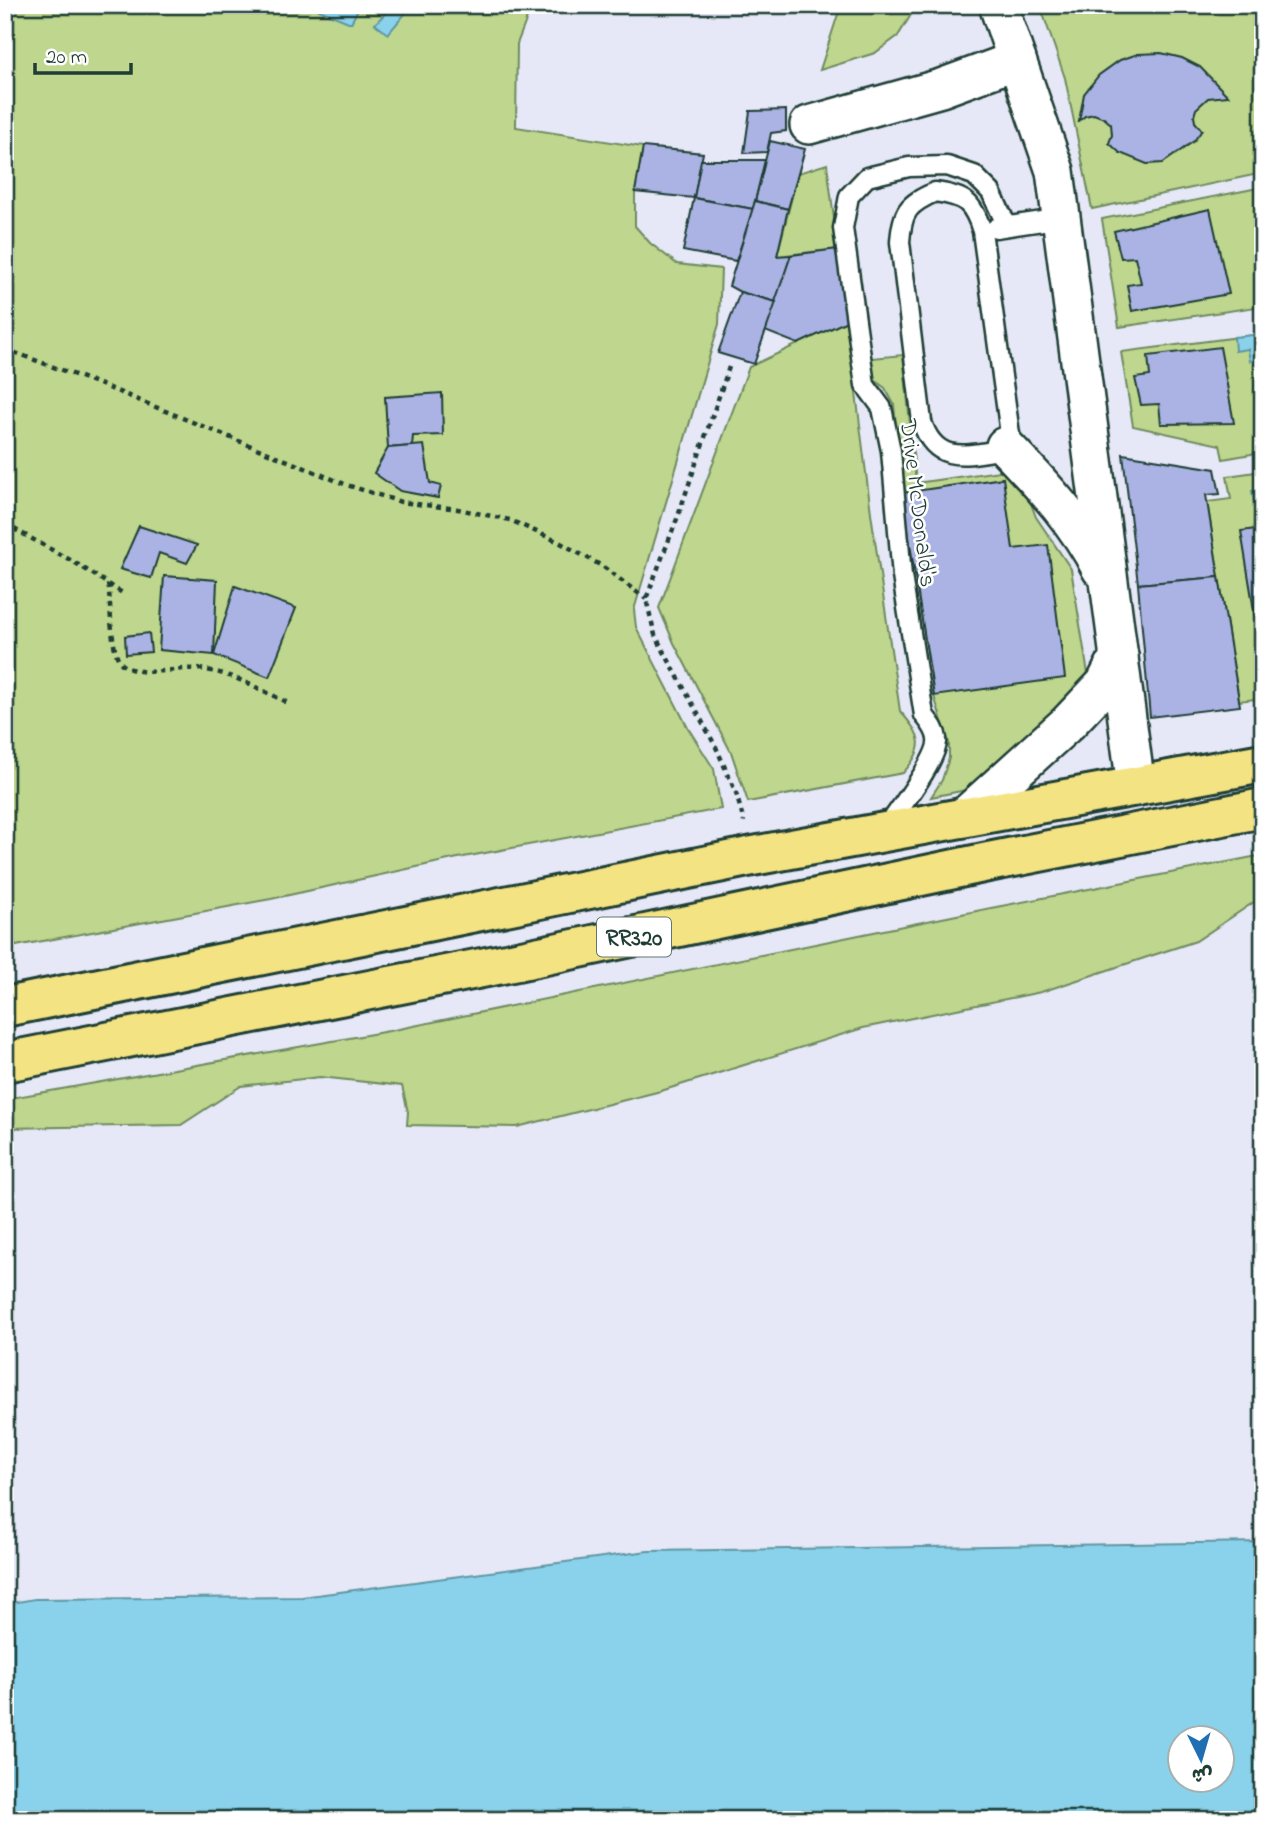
<svg xmlns="http://www.w3.org/2000/svg" width="1268" height="1825" font-family="'Indie Flower','Playpen Sans Arabic',sans-serif">
	<rect width="100%" height="100%" fill="#e6e8f7"/>
	<filter id="ink" filterUnits="userSpaceOnUse"><feTurbulence type="fractalNoise" baseFrequency=".0143" numOctaves="2"/><feDisplacementMap in="SourceGraphic" scale="14" xChannelSelector="R" yChannelSelector="G"/><feConvolveMatrix kernelMatrix="1 2 1 2 8 2 1 2 1" color-interpolation-filters="sRGB"/></filter>
	<g filter="url(#ink)">
		<g fill="#bed68d" stroke="#6e8a60" stroke-width="2">
			<polygon points="5,5 532,5 517,44 516,127 643,147 635,192 635,226 650,243 677,264 721,269 719,324 634,610 636,627 688,728 714,769 721,809 453,859 271,899 5,948"/>
			<polygon points="841,5 917,5 898,36 875,53 820,70"/>
			<polygon points="1040,5 1263,5 1263,173 1092,209 1065,78"/>
			<polygon points="827,164 838,249 777,256 798,173"/>
			<polygon points="1263,187 1263,306 1119,327 1102,219"/>
			<path d="M847 321 871 513 900 711C922 736 927 747 903 773L748 802 731 752 674 643 659 608 749 367Z"/>
			<polygon points="1263,334 1263,452 1223,459 1220,445 1133,426 1121,352"/>
			<polygon points="903,355 916,483 1006,470 1025,488 1036,517 1071,569 1088,674 1081,691 981,787 931,797 942,780 949,758 949,743 934,696 902,493 894,404 885,388 873,379 865,378 862,359"/>
			<polygon points="1263,471 1263,698 1239,701 1207,502 1231,499 1227,476"/>
			<polygon points="1263,855 1263,896 1196,941 1041,992 863,1028 661,1091 517,1127 407,1125 408,1112 402,1086 320,1077 241,1086 181,1125 5,1128 5,1099 389,1031 991,908"/>
		</g>
		<g fill="#8ad2ec" stroke="#5f96a2" stroke-width="2" fill-rule="evenodd">
			<polygon points="321,5 360,5 351,23 319,10"/>
			<polygon points="393,5 406,5 410,8 388,34 375,24"/>
			<polygon points="1263,334 1263,360 1250,361 1248,349 1235,351 1234,337"/>
			<polygon points="1263,490 1263,520 1257,521 1252,491"/>
			<path d="M1263 1542V1820H5V1604L35 1599 302 1597 648 1551ZM1180 1738H1222V1780H1180Z"/>
		</g>
		<g fill="#abb3e4" stroke="#1f3d34" stroke-width="2">
			<polygon points="1161,53 1182,58 1200,67 1228,96 1208,98 1196,109 1194,116 1195,122 1202,130 1194,141 1163,163 1147,164 1120,153 1109,143 1112,135 1111,124 1104,118 1094,114 1085,116 1079,121 1084,94 1099,75 1120,60 1138,54"/>
			<polygon points="786,110 786,131 771,133 767,152 744,153 750,111"/>
			<polygon points="770,141 805,149 788,209 755,201"/>
			<polygon points="643,147 703,153 694,198 635,192"/>
			<polygon points="701,160 765,160 753,209 694,198"/>
			<polygon points="694,198 753,209 736,261 683,251"/>
			<polygon points="755,201 788,209 777,256 791,255 776,302 740,292 729,286"/>
			<polygon points="1210,209 1229,294 1132,311 1127,285 1141,283 1135,257 1121,258 1114,231"/>
			<polygon points="838,249 847,321 798,344 765,331 791,255"/>
			<polygon points="740,292 776,302 754,364 718,353"/>
			<polygon points="1220,347 1234,423 1161,424 1159,404 1141,405 1135,378 1150,376 1148,356"/>
			<polygon points="442,393 443,435 413,436 412,446 388,448 385,397"/>
			<polygon points="424,445 430,483 441,486 438,498 400,491 374,473 388,448"/>
			<polygon points="1123,454 1215,469 1220,494 1206,495 1219,577 1138,584"/>
			<polygon points="1003,478 1013,549 1048,545 1065,678 934,696 902,493"/>
			<polygon points="139,526 197,545 187,563 159,553 151,578 120,569"/>
			<polygon points="1263,528 1263,665 1241,531"/>
			<polygon points="164,576 217,580 214,655 159,650"/>
			<polygon points="1219,577 1240,706 1150,717 1138,584"/>
			<polygon points="235,586 296,608 269,677 214,655"/>
			<polygon points="149,633 151,652 126,654 125,636"/>
		</g>
		<g fill="none" stroke-linecap="round" stroke-linejoin="round">
			<defs>
				<g id="service">
					<path d="M935 192C965 196 973 202 982 231L1010 434 1005 446 999 450C963 456 935 463 922 422L900 242C902 211 908 204 935 192Z"/>
					<polyline points="996,228 1063,218"/>
					<path d="M885 830C896 813 940 757 937 739 936 729 930 723 924 715L902 576 891 451 882 408 865 385 843 228 849 196 867 177 909 167 947 166 974 175 991 192 1007 226"/>
				</g>
				<g id="minor">
					<polyline points="998,5 1055,171 1136,787"/>
					<polyline points="809,125 941,88 1017,60"/>
					<path d="M1005 446C1042 485 1077 521 1101 569"/>
					<polyline points="963,818 1068,723 1105,684 1119,656"/>
				</g>
				<g id="trunk">
					<polyline points="5,1007 753,856 1263,763"/>
					<polyline points="5,1062 517,961 988,862 1263,808"/>
				</g>
			</defs>
			<use href="#service" stroke="#1f3d34" stroke-width="23"/>
			<use href="#minor" stroke="#1f3d34" stroke-width="42"/>
			<use href="#trunk" stroke="#1f3d34" stroke-width="44"/>
			<g stroke="#1f3d34" stroke-width="4.5" stroke-dasharray="5 5" stroke-linecap="butt">
				<polyline points="5,349 99,384 347,485 401,502 458,509 510,520 559,542 602,566 646,599"/>
				<polyline points="729,367 677,519 646,599 655,635 716,747 736,793 744,822"/>
				<polyline points="5,524 74,562 124,594"/>
				<path d="M108 584C111 601 110 654 122 664 140 679 175 667 197 669 229 671 259 689 288 703"/>
			</g>
			<use href="#service" stroke="#fff" stroke-width="18"/>
			<use href="#minor" stroke="#fff" stroke-width="37"/>
			<use href="#trunk" stroke="#f4e382" stroke-width="38"/>
		</g>
	</g>
	<g text-anchor="middle" stroke-width="5" stroke-linejoin="round" paint-order="stroke">
		<rect fill="#fff" stroke="#627771" stroke-width="2" x="597" y="917.5" width="74" height="39" rx="5"/>
		<g font-size="23" font-weight="bold" fill="#1f3d34">
			<text x="634" y="945">RR320</text>
		</g>
		<g font-size="24" fill="#1f3d34" stroke="#fff">
			<text transform="translate(919 503) rotate(83)" y="8">Drive McDonald's</text>
		</g>
	</g>
	<rect width="1268" height="1825" fill="none" stroke="#fff" stroke-width="28"/>
	<rect x="14" y="14" width="1240" height="1797" fill="none" stroke="#1f3d34" stroke-width="2.5" filter="url(#ink)"/>
	<g transform="translate(1201 1759) rotate(175)"><circle r="33" fill="#ffffff" stroke="#a5b1ae" stroke-width="2"/>
	<path d="M0-5L12 26L0 18L-12 26Z" fill="#1f6fb2"/>
	<text y="-10" font-size="19" font-weight="bold" text-anchor="middle" fill="#1f3d34">ش</text>
	</g>
	<path d="M35 63v10h96v-10" fill="none" stroke="#1f3d34" stroke-width="3.5"/>
	<text x="46" y="63" font-size="21" fill="#1f3d34" stroke="#ffffff" stroke-width="5" paint-order="stroke">20 m</text>
</svg>
